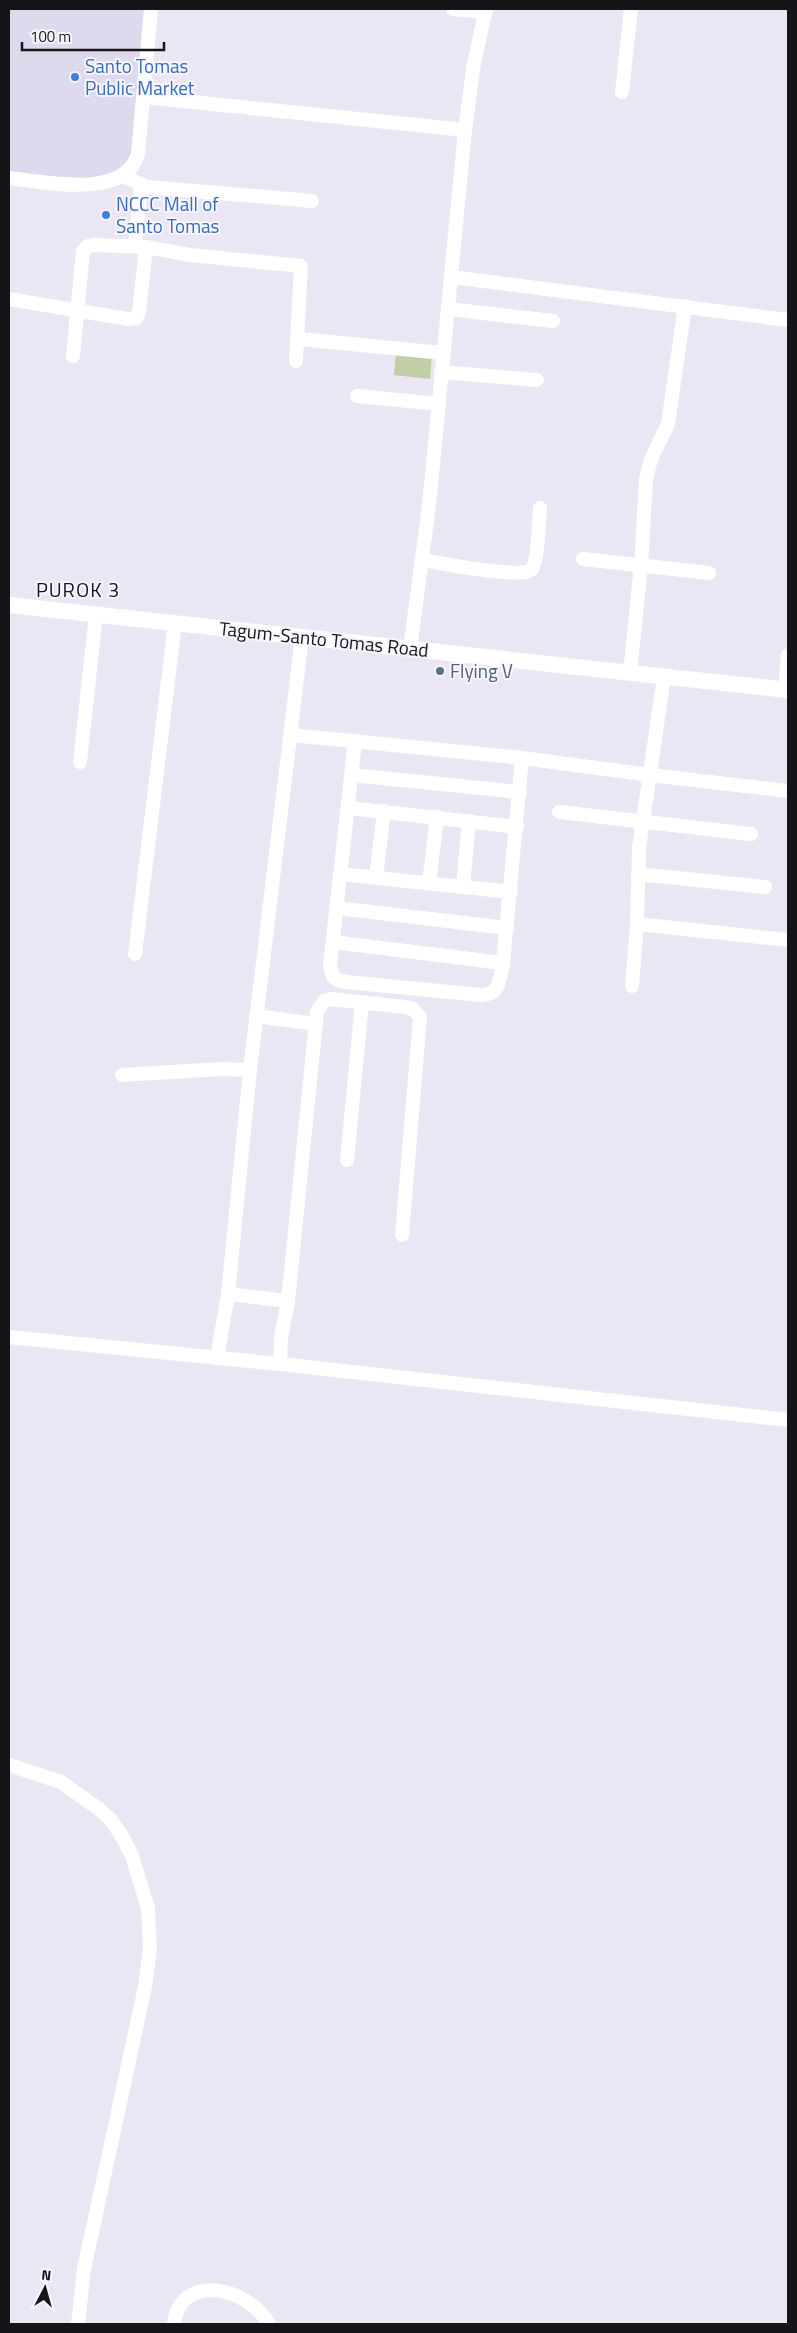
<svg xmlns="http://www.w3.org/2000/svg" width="797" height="2333" font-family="'Titillium Web',sans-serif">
	<rect width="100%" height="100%" fill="#ebe6f4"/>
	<polygon fill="#dfd9ed" points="9,9 147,9 131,161 113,175 79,179 9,172"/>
	<polygon fill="#c2cea5" points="396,352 432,355 430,379 394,375"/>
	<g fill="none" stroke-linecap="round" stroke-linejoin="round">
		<g stroke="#fff" stroke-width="14">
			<polyline points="453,9 486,12"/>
			<polyline points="622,92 631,9"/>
			<polyline points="143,97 465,130"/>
			<polyline points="123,176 147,187 312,201"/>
			<path d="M9 178C45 182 125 200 138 154L151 9"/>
			<polyline points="135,246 141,184"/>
			<polyline points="451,277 788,320"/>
			<polyline points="9,299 128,319 136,318 139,312 146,247"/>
			<polyline points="448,309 553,321"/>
			<polyline points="299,339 443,353"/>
			<polyline points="73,356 83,251 88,246 93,245 146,247 190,255 301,266 296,361"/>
			<polyline points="441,372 537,380"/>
			<polyline points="357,396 439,404"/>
			<polyline points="583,559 709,573"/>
			<path d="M422 560C438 563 525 580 532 569 538 561 539 520 540 508"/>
			<polyline points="410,649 429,506 465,130 474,63 486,9"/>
			<polyline points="630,673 641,565 646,479 651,459 668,424 685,306"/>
			<polyline points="785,690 788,655"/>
			<polyline points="291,735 522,758 650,775 788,791"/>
			<path d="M355 741 330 966 333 977 340 981 356 983 481 995C500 995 500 979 503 963L522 758"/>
			<polyline points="80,762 96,614"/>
			<polyline points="352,775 520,792"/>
			<polyline points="349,808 517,827"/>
			<polyline points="559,812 751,834"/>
			<polyline points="340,874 511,892"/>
			<polyline points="638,874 765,887"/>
			<polyline points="376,877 384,811"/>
			<polyline points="429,883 437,817"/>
			<polyline points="463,886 469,821"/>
			<polyline points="337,908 507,928"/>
			<polyline points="637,924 788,940"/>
			<polyline points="333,942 503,963"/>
			<polyline points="135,954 175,623"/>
			<polyline points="632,986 637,924 639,848 664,677"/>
			<polyline points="256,1016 316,1024"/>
			<polyline points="122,1075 221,1069 250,1070"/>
			<polyline points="347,1160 362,1003"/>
			<polyline points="228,1294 288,1301"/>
			<polyline points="9,1337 280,1364 788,1420"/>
			<polyline points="217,1358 228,1294 250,1070 302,637"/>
			<polyline points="280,1364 281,1338 288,1301 317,1011 324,1001 330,999 406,1007 413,1009 420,1017 402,1235"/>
			<polyline points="9,1765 61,1782 99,1809 111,1820 123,1838 132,1856 148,1908 150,1949 145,1987 84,2269 78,2324"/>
			<path d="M174 2324C181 2270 250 2289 269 2324"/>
		</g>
		<polyline stroke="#fff" stroke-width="16" points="9,605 788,690"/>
	</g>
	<g fill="#3f7fe0" stroke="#f7f5fd" stroke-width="2">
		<circle cx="75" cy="77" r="5"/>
		<circle cx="106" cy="215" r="5"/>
	</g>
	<circle fill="#5c6f8a" stroke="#f7f5fd" stroke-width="2" cx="440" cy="671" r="5"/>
	<g text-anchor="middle" stroke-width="4" stroke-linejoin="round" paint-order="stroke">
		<g font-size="19" fill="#366cbe" stroke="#f7f5fd" text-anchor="start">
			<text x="85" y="73">Santo Tomas<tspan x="85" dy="22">Public Market</tspan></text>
			<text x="116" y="211">NCCC Mall of<tspan x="116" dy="22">Santo Tomas</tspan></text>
		</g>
		<g font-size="19" fill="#151418" stroke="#f7f5fd">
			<text transform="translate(324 639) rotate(6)" y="7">Tagum-Santo Tomas Road</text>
		</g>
		<g font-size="19" fill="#4e5e75" stroke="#f7f5fd" text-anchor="start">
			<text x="450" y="678">Flying V</text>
		</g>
		<g font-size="20" letter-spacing="1" fill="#151418" stroke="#f7f5fd">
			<text x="78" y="597">PUROK 3</text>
		</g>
	</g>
	<rect width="797" height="2333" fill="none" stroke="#151418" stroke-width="20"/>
	<g transform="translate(45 2288) rotate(6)" stroke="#f7f5fd" stroke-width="4" paint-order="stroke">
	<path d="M0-4L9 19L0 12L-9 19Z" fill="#151418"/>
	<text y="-8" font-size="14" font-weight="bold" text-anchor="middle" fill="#151418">N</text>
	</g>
	<path d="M22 42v8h142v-8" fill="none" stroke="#151418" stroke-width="2.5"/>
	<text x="30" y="42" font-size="15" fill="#151418" stroke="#f7f5fd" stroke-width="4" paint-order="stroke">100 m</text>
</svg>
